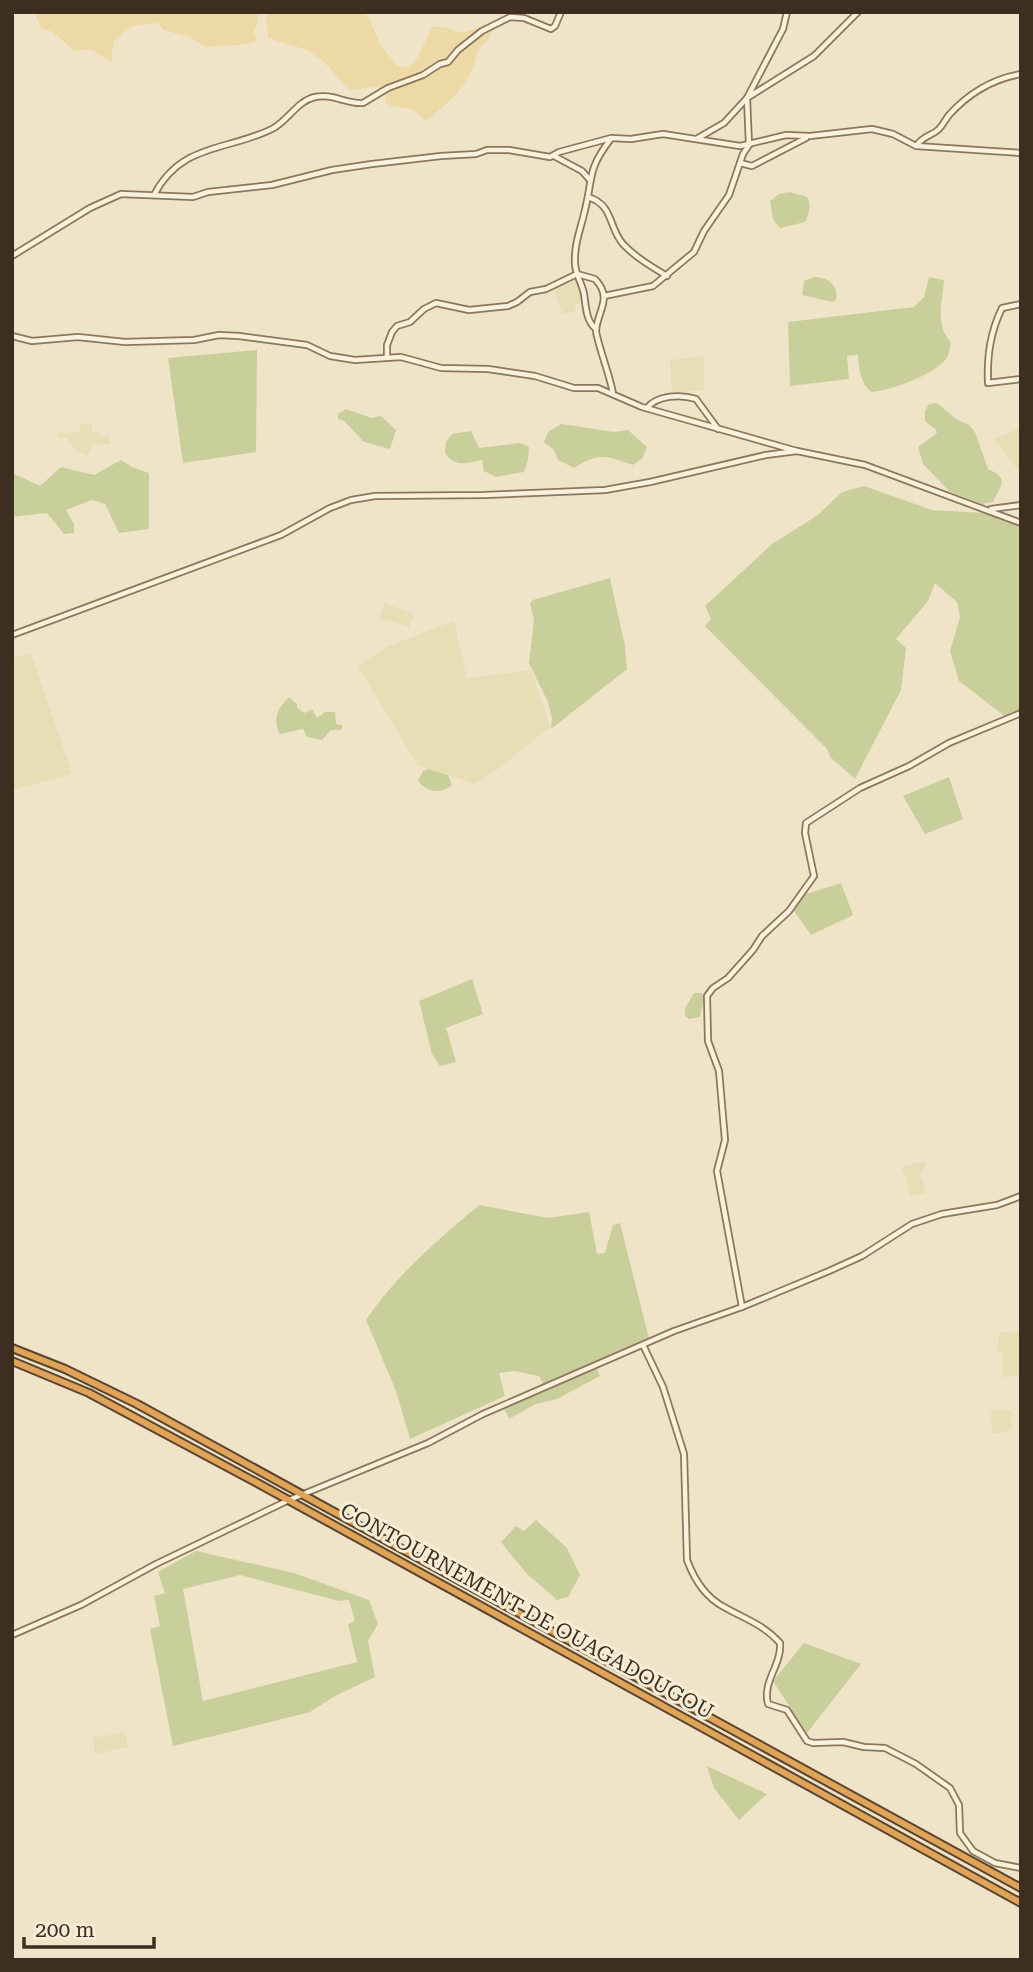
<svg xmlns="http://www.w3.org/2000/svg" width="1033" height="1972" font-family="'Roboto Serif',serif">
	<rect width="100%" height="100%" fill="#f0e4c8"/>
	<g fill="#e6deb5">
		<polygon points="571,279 576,279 583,301 575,305 576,310 563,315 552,286"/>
		<polygon points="704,356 704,390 672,393 670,360"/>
		<polygon points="80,424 92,424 92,432 101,433 102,437 109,436 111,444 92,445 87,456 75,449 66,437 58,438 57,433 79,432"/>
		<polygon points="1021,428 1021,474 994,439"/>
		<polygon points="384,603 414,614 409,627 379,618"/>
		<polygon points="454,621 467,678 531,670 550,727 498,769 475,784 418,765 358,666 386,647"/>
		<polygon points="31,653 72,774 12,790 12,658"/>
		<polygon points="924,1161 926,1166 920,1174 926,1193 911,1196 902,1167"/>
		<polygon points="1000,1332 1021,1333 1021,1376 1003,1377 1002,1353 996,1352"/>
		<polygon points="991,1410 1011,1410 1012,1430 992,1434"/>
		<polygon points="126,1732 128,1747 95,1754 93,1738"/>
	</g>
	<g fill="#c9cf9b" fill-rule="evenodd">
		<path d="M790 192 807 197C812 206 809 213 805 222L780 228 773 219 770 201 779 194Z"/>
		<path d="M814 277C827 277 839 285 836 300L832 302 802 295 804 281Z"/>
		<path d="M929 277 944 280C943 300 934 325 951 342 950 347 949 354 947 358 932 376 894 389 872 392 860 384 859 368 858 355L847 356 849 379 790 386 788 322 914 307 924 297Z"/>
		<polygon points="257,350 256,452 183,463 168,358"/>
		<path d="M937 403 956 419 969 425 975 432 988 469C1010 479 1001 485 993 502L982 504 949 491 923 464 918 447 937 433 936 430 925 421V411L929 404Z"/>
		<polygon points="346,409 372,418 381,416 396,430 390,449 364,442 344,421 338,419 338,414"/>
		<path d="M561 424 614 432 628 430 647 447 642 459 633 465C605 456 600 452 574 468L558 460 554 450 544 442 548 432Z"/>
		<path d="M471 431 479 448 520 443 529 447 528 460 524 472 496 477 484 471 482 460C466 463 455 468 445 453L446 442 452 434Z"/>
		<polygon points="121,460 132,467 149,473 149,529 119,533 105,504 92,500 66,510 74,524 74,533 64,534 47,513 12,517 12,473 40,486 61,467 94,475"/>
		<polygon points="864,486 932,510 986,513 1021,526 1021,712 1007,718 959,681 950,651 960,617 957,602 935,583 928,601 896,639 906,648 901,690 855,779 830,757 827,749 705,626 711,619 705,606 772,544 818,515 842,492"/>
		<polygon points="610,578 625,646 627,669 551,729 552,718 548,702 529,663 534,620 530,603 533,600"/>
		<path d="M289 697 297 704V708L305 713 312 709 317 718 325 712H335L336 724 342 725V728L341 730H331L322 740 307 737 303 729 280 734C272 720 278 707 289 697Z"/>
		<path d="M428 769 448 775 452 785C440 795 427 792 418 781L423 771Z"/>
		<polygon points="949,777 963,819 925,834 903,796"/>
		<polygon points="841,883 853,915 811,935 794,911 803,895"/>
		<polygon points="472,979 483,1014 446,1028 456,1062 440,1066 432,1054 419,1001"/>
		<polygon points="694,993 702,993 704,998 700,1017 689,1019 685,1016 685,1008"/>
		<path d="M479 1205 548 1218 589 1212 597 1254 605 1253 613 1225 620 1223 650 1342 596 1366 600 1376 557 1399 536 1404 509 1419 503 1406 545 1387 539 1376 514 1371 499 1373 505 1396 410 1439 396 1391 366 1320C396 1275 438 1240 479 1205Z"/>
		<polygon points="536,1520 567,1548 580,1575 568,1597 557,1600 526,1573 501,1542 516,1526 524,1531"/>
		<path d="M196 1551 294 1573 369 1600 378 1624 368 1641 375 1677 335 1696 310 1712 173 1746 150 1629 160 1626 154 1596 165 1593 158 1572ZM240 1575 339 1601 349 1600 355 1621 348 1624 357 1662 203 1701 183 1589Z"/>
		<polygon points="804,1643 861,1664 807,1733 773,1681"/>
		<polygon points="707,1766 767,1794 739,1820 714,1788"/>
	</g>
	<g fill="#ecd9a5">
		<path d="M34 12H257L258 22 254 32 257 41C243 47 222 44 205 47L190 37 163 30 158 23 132 26 114 40 111 62 91 49 74 51 53 32 41 28Z"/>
		<path d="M266 12H361L368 16 379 42 397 66 408 68C422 58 423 41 433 27H444L462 33 488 24 491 34 487 42 477 51C472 83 451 101 426 121 410 103 404 112 385 103L387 92 379 86 350 90 324 62 307 50 268 38Z"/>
	</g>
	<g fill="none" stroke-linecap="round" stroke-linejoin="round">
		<defs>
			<g id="minor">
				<polyline points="698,138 724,123 747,98 814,56 858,12"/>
				<path d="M917 145C924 135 932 136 939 129 943 125 945 120 949 115 968 94 992 79 1021 74"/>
				<polyline points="554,156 582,171 589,179"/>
				<polyline points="740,163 752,166 806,138"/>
				<path d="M154 195C181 143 227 151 272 129 288 121 297 101 315 97 332 93 346 104 363 103L388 88 423 75 440 64 448 62 458 50 482 31 510 17 524 18 551 29 555 26 561 12"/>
				<path d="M588 197C614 205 608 227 623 244 635 257 652 267 667 276"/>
				<polyline points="12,256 90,208 121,194 193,197 208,192 272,185 332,170 372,164 441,156 476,154 487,150 509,150 550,157 559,152 611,138 631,139 663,134 740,146 786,135 810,136 872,129 893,134 916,146 1021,153"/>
				<polyline points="604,296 653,286 694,252 704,231 729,195 743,154 749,145 747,98 783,29 787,12"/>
				<path d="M1021 304 1002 308C990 333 987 356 988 383L1021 379"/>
				<path d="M596 329C586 321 586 307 584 294 582 283 575 274 575 263 574 244 581 228 585 210 593 178 587 170 610 140"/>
				<polyline points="12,336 32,341 78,337 125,342 194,340 219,335 239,336 307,345 330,356 355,360 401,357 441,368 488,369 535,376 574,388 598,388 642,407 797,451"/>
				<path d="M387 357V345L392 332 397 326 410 322 424 309 436 303 469 310 508 306 517 302 530 292 546 289 577 274 595 279C613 298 598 310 596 330 596 340 611 378 613 394"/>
				<path d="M647 408C657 395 681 394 696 399L718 429"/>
				<polyline points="991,509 1021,505"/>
				<polyline points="12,635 281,535 330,508 351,500 375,496 484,495 605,490 650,482 766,455 797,451 865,465 1021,523"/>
				<polyline points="742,1307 717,1171 725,1140 719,1071 708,1041 707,996 713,988 728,978 753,950 762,936 789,911 814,876 805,833 806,823 860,788 909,766 949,743 1021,713"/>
				<path d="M643 1345 663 1387 684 1454 687 1560C694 1579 705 1597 724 1607 745 1619 763 1624 780 1643 782 1665 762 1681 768 1704L787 1710 807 1741 813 1743 843 1742 864 1747 885 1748 916 1764 950 1788 959 1805 960 1833 973 1851 995 1863 1021 1868"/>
				<polyline points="12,1635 81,1605 156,1564 289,1500 428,1443 483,1414 674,1331 742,1307 829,1271 862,1256 912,1224 942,1214 997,1205 1021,1196"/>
			</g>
			<g id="highway">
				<polyline points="12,1348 65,1369 137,1404 1021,1888"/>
				<polyline points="12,1361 89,1393 261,1485 1021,1903"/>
			</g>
		</defs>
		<use href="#minor" stroke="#8d765c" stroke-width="8"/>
		<use href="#highway" stroke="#5b4430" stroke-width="10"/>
		<use href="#minor" stroke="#faf1dc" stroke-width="4.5"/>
		<use href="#highway" stroke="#e0a458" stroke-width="6"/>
	</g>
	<g text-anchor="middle" stroke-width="6" stroke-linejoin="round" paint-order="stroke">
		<g font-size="21" fill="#3d2e20" stroke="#f7eed8">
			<text transform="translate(527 1611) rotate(29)" y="7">CONTOURNEMENT DE OUAGADOUGOU</text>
		</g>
	</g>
	<rect width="1033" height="1972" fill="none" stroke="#3d2e20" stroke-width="28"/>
	<path d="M24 1937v10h130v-10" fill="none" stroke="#3d2e20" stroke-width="3.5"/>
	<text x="35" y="1937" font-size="21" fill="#3d2e20" stroke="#f7eed8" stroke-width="5" paint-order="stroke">200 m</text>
</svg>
